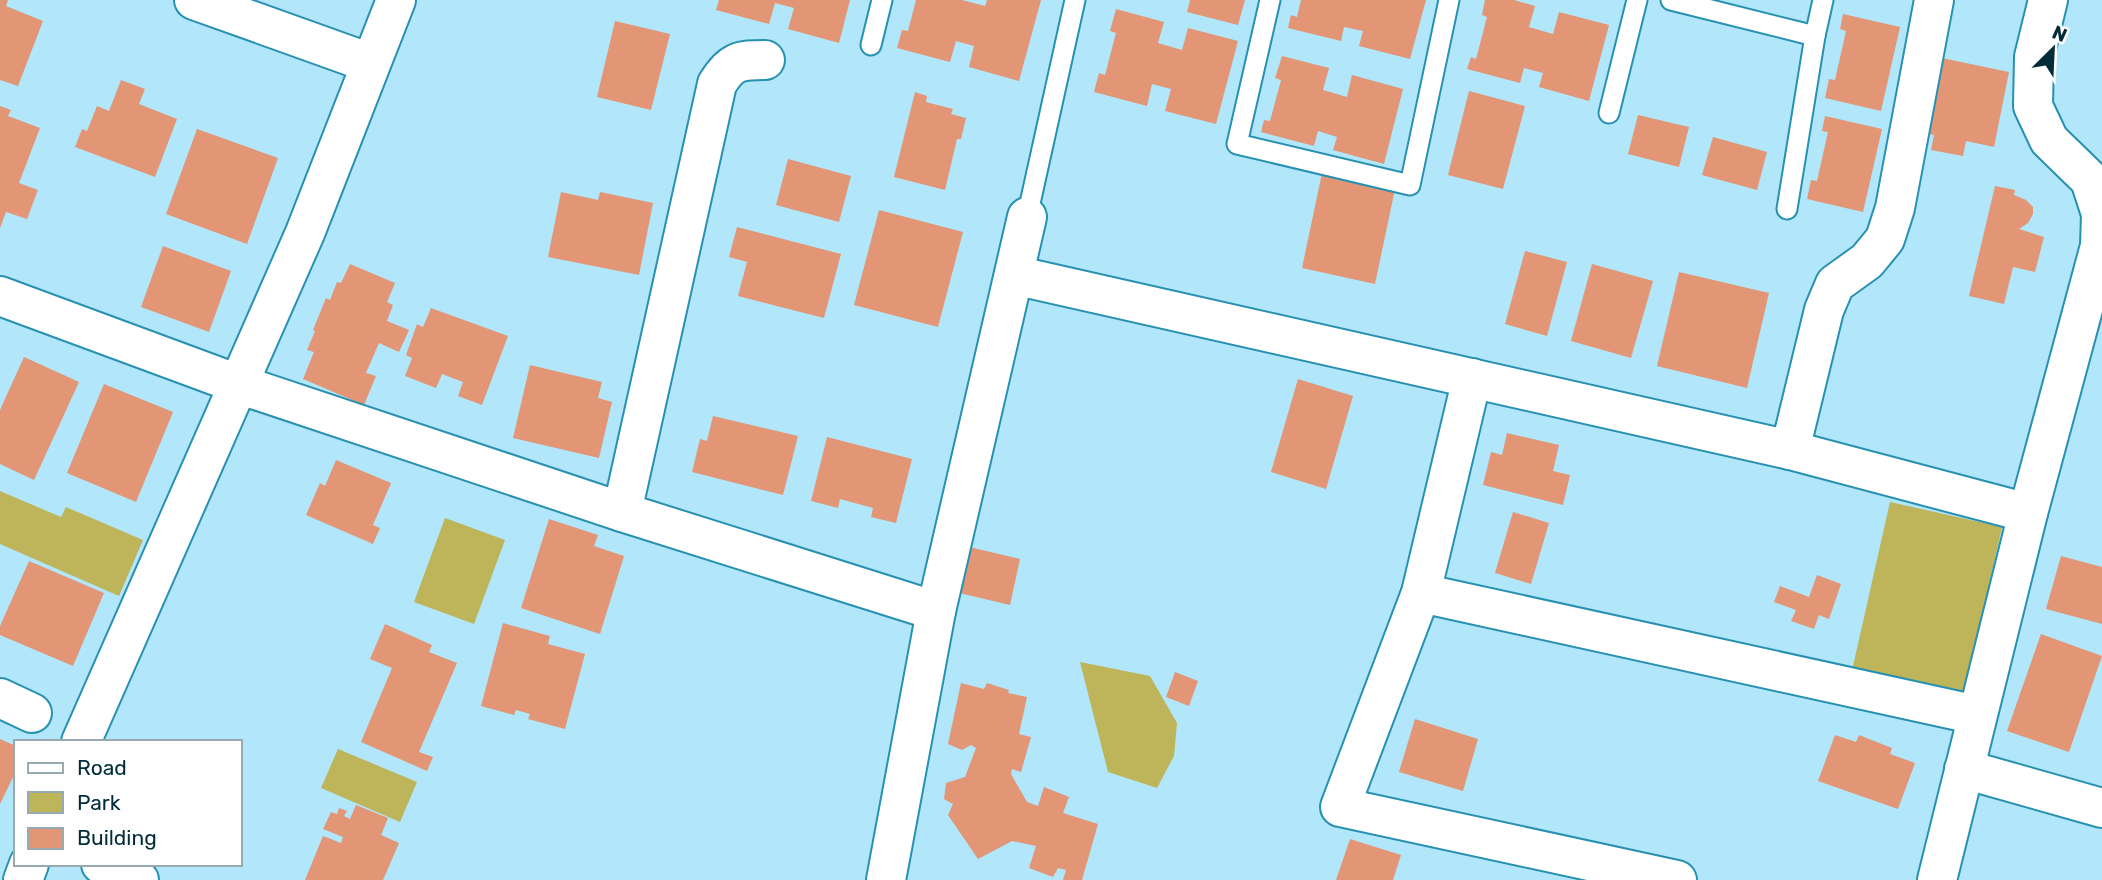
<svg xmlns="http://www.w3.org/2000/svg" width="2102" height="880" font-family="Rubik,sans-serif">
	<rect width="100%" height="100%" fill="#b1e6fb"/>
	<g fill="#beb45a">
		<polygon points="0,491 61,517 66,507 143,540 119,596 0,544"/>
		<polygon points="1890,502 2002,527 1963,700 1851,675"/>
		<polygon points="445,518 505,540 474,624 414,602"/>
		<polygon points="1080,662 1150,676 1177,723 1174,756 1157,788 1108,772"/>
		<polygon points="338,749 417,782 400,822 321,788"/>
	</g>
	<g fill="#e29676">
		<polygon points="0,0 8,0 6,6 43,21 18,86 0,80"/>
		<polygon points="719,0 850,0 839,43 788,29 794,8 775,3 769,24 716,10"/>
		<polygon points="916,0 962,0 985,6 987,0 1041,0 1019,81 969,67 974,46 956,41 950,62 897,48 902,30 908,31"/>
		<polygon points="1190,0 1245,0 1238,25 1187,12"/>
		<polygon points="1301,0 1426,0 1410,59 1359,46 1363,31 1344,27 1341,41 1288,28 1291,15 1297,17"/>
		<polygon points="1485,0 1514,0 1535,6 1529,27 1553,34 1559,12 1609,25 1589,101 1539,87 1543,73 1524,68 1520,83 1467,69 1471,57 1476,59 1487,17 1482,15"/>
		<polygon points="1116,9 1164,22 1158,43 1182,50 1188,28 1238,41 1216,124 1165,111 1171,89 1152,84 1147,106 1094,92 1099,73 1105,75 1116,33 1110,31"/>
		<polygon points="1843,14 1900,27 1881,111 1825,98 1829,79 1835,80 1846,31 1840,29"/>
		<polygon points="615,21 670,34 651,110 597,97"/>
		<polygon points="1282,56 1329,68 1323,90 1347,97 1352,75 1403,89 1384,164 1333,150 1337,137 1318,131 1314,146 1261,132 1264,120 1270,121 1281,80 1275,78"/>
		<polygon points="1937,57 2009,72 1994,147 1966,141 1963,156 1931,150 1934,135 1922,133"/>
		<polygon points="121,80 145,89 139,104 177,119 155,177 75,147 82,129 87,131 97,106 109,111"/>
		<polygon points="1469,91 1525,106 1503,189 1448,175"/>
		<polygon points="915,92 927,96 926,102 953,109 951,114 966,118 961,139 957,139 945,190 894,177"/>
		<polygon points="0,106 11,110 8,116 40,128 19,183 38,190 27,219 6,212 0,228"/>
		<polygon points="1638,115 1689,127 1679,167 1628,154"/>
		<polygon points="1825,116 1882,129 1863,212 1807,199 1811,180 1817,181 1828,132 1822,131"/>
		<polygon points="197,129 278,158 247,244 166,214"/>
		<polygon points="1713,137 1767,152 1757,190 1702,175"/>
		<polygon points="788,159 851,176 839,222 776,205"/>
		<polygon points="1322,173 1395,189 1375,284 1302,268"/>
		<polygon points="1995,186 2015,190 2014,195 2026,200 2033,207 2033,214 2028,223 2019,229 2044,237 2035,272 2013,267 2004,304 1969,296"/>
		<polygon points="561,192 598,200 600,192 653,203 639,275 548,257"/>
		<polygon points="879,210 963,232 938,327 854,305"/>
		<polygon points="737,227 841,254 824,318 738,296 747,262 729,257"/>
		<polygon points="163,246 231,271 209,332 141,307"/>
		<polygon points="1525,251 1567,262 1547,336 1505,324"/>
		<polygon points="350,264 395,283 387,302 393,305 387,321 409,330 399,352 379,343 366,373 376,376 364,405 303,379 314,352 307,350 315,331 313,330 326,298 330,300 337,282 341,283"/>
		<polygon points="1592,264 1653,281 1631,358 1571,341"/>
		<polygon points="1679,272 1769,293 1747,388 1657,366"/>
		<polygon points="431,308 508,336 482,405 458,396 463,382 442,374 436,388 405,376 412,358 406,355 417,324 423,327"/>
		<polygon points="24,357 79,382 34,480 0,464 0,410"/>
		<polygon points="530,365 602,382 598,398 612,402 599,458 513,438"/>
		<polygon points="1298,379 1353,396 1326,489 1271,472"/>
		<polygon points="104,384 173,412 136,502 67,473"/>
		<polygon points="713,416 798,436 783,495 692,472 700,439 707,441"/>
		<polygon points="1507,433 1559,445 1553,471 1570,475 1563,505 1483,485 1491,452 1502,455"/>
		<polygon points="827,437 912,459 896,523 871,517 873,508 840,499 838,508 811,501"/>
		<polygon points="336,460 391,483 373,525 380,528 373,544 306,515 320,483 325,486"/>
		<polygon points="1513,512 1549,523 1531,584 1495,573"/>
		<polygon points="549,519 598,535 594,546 624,556 600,634 521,608"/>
		<polygon points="965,546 1020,559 1010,605 955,592"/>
		<polygon points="2061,556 2102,567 2102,624 2046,609"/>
		<polygon points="29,561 104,593 73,666 0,635 0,626"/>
		<polygon points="1817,575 1841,584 1829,619 1819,615 1814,629 1791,621 1796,610 1774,602 1780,586 1809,597"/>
		<polygon points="503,623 550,636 548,644 585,654 565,729 528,719 530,714 516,710 514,715 481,706"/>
		<polygon points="385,624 432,645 429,652 457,663 419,752 433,757 427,771 361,742 392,668 370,659"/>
		<polygon points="2041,634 2102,656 2069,752 2007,731"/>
		<polygon points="1175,672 1198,681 1189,706 1166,697"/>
		<polygon points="961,683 984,689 987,683 1009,690 1008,693 1027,697 1019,734 1031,737 1021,772 1012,769 1011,774 1027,802 1038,806 1044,787 1069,797 1063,813 1098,824 1082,880 1063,880 1066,870 1058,868 1053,877 1029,868 1036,846 1012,841 978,859 948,815 953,804 944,799 946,783 965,777 976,748 971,745 962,750 948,744"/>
		<polygon points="1415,719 1478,739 1463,791 1399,772"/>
		<polygon points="1835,735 1856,742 1859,735 1892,748 1890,754 1915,763 1898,809 1818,781"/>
		<polygon points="0,739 16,746 16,771 0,804"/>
		<polygon points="356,805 388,818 381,835 399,843 383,880 305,880 323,836 341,843 343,837 323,829 331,812 337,814 339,808 347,811 344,816 350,819"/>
		<polygon points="1350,839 1401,855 1393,880 1336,880"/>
	</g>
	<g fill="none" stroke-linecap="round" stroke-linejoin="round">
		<defs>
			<g id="lane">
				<polyline points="1270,0 1237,144 1410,185 1449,0"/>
				<polyline points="1671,0 1815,36 1823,0"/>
				<polyline points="871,45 882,0"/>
				<polyline points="1609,113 1637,0"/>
				<polyline points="1787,209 1815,36"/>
				<polyline points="1027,217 1075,0"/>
			</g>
			<g id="street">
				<polyline points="194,0 370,63"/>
				<polyline points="1014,275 1790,450 2028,513 2100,246 2101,214 2090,180 2049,140 2033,106 2034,57 2048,0"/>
				<polyline points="0,296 238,384 622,512 936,611"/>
				<polyline points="1472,378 1421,593 1340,807 1677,880"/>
				<polyline points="1790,450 1824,310 1835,284 1867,261 1885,239 1895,208 1934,0"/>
				<path d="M622 512 717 84C731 61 739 60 765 60"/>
				<polyline points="1421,593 1977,715"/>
				<polyline points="0,698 32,713"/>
				<polyline points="1964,769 2102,808"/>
				<polyline points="101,864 139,880"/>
				<polyline points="886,880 936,611 1027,217"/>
				<polyline points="1937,880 2028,513"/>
			</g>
			<g id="secondary">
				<polyline points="81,742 305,233 396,0"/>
				<polyline points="23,880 29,864"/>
			</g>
		</defs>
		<use href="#lane" stroke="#2891b1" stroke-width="23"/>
		<use href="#street" stroke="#2891b1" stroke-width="42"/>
		<use href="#secondary" stroke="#2891b1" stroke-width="42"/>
		<use href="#lane" stroke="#fff" stroke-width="19"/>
		<use href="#street" stroke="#fff" stroke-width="38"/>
		<use href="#secondary" stroke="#fff" stroke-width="38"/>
	</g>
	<rect x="14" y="740" width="228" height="126" fill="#fefefe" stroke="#98aaaf" stroke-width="2"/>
	<rect x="28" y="763" width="35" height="10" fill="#ffffff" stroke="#98aaaf" stroke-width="2"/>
	<text x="77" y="775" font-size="21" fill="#002b38">Road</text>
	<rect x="28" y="792" width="35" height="21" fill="#beb45a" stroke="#98aaaf" stroke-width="2"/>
	<text x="77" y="810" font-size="21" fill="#002b38">Park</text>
	<rect x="28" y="828" width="35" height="21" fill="#e29676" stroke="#98aaaf" stroke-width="2"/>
	<text x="77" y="845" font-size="21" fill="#002b38">Building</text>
	<g transform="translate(2053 49) rotate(24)" stroke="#fefefe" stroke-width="5" paint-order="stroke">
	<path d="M0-5L12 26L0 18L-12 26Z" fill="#002b38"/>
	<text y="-10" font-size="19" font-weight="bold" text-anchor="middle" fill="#002b38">N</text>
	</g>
</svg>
